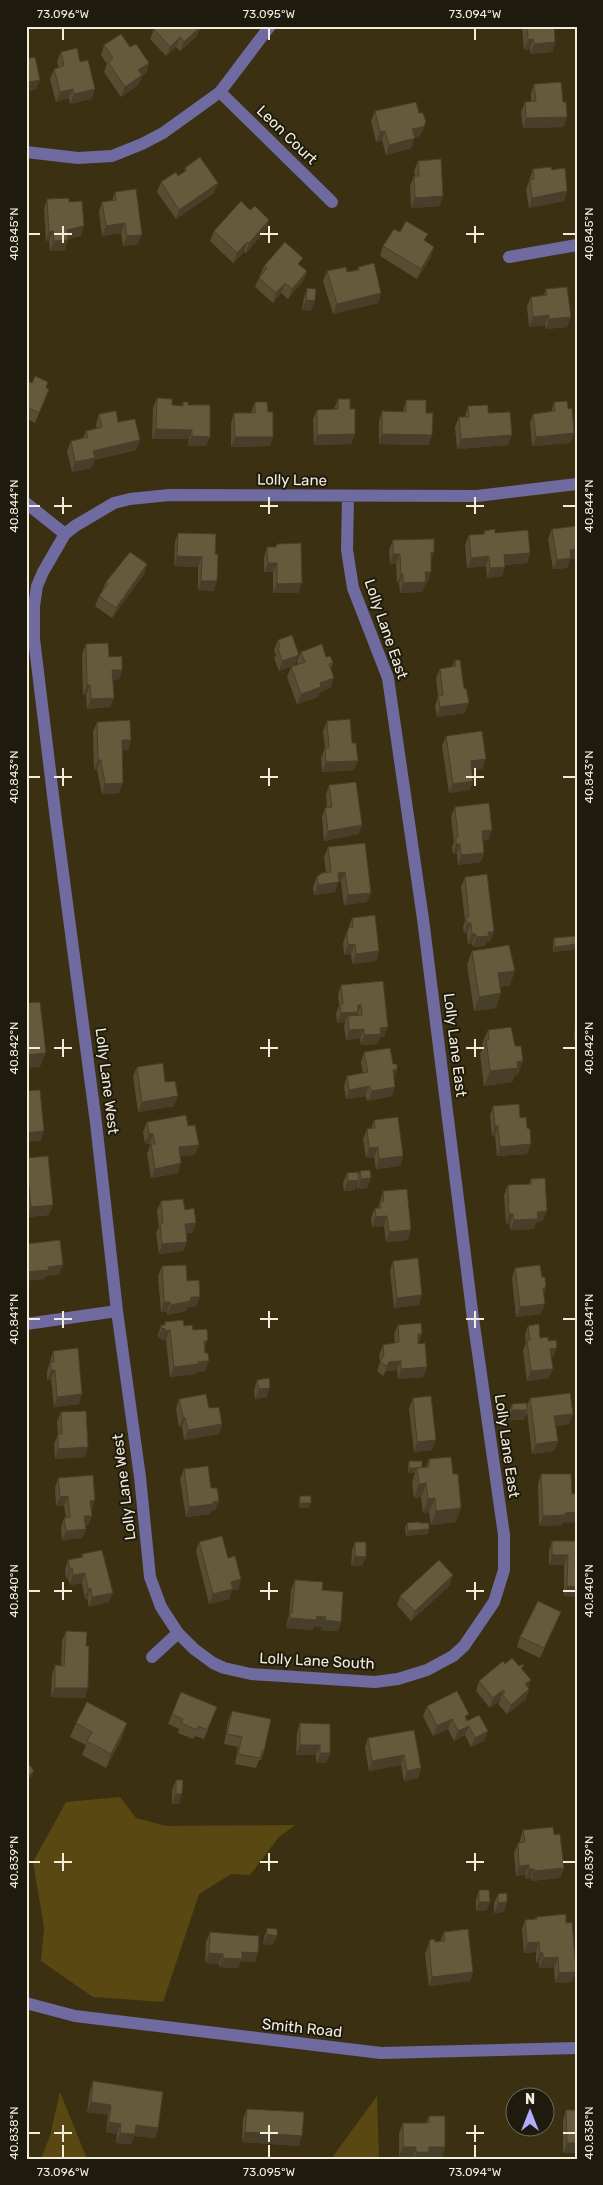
<svg xmlns="http://www.w3.org/2000/svg" width="603" height="2185" font-family="Rubik,sans-serif">
	<rect width="100%" height="100%" fill="#3b3112"/>
	<g fill="#594811">
		<polygon points="120,1797 136,1818 166,1826 295,1825 279,1837 250,1875 231,1874 199,1894 163,2002 93,1997 41,1961 44,1927 33,1862 66,1802"/>
		<polygon points="60,2092 87,2159 41,2159 50,2136"/>
		<polygon points="377,2096 379,2159 331,2159"/>
	</g>
	<g fill="none" stroke-linecap="round" stroke-linejoin="round">
		<g stroke="#6f6aa0" stroke-width="12">
			<polyline points="220,92 332,202"/>
			<polyline points="26,152 78,158 112,156 142,144 163,133 220,92 270,26"/>
			<polyline points="509,257 577,245"/>
			<polyline points="348,497 347,550 353,588 388,678 423,919 472,1311 504,1535 504,1570 494,1602 464,1646 453,1656 427,1670 398,1679 375,1682 251,1674 224,1668 213,1663 194,1649 178,1633 161,1607 150,1577 140,1477 117,1311 96,1123 56,820 34,639 34,606 37,586 43,572 65,534 75,526 114,503 130,499 169,495 477,496 577,484"/>
			<polyline points="26,503 65,534"/>
			<polyline points="26,1324 117,1311"/>
			<polyline points="152,1657 178,1633"/>
			<polyline points="26,2003 75,2016 381,2053 577,2048"/>
		</g>
	</g>
	<g fill="#574d33">
		<polygon points="522,26 554,26 555,42 552,52 530,54 530,49 524,50"/>
		<polygon points="154,29 197,36 180,51 176,47 166,56 150,39"/>
		<polygon points="104,45 130,47 149,63 146,73 142,76 138,85 121,97 104,72 107,64 101,55"/>
		<polygon points="61,52 80,62 95,89 91,99 70,104 69,98 56,102 50,79 54,69 59,68 57,62"/>
		<polygon points="534,84 567,117 563,127 523,128 521,112 525,102 531,101 531,94"/>
		<polygon points="375,111 419,113 426,122 422,132 419,136 414,138 411,148 386,155 382,140 376,142 371,121"/>
		<polygon points="418,161 440,206 411,208 410,186 414,176 415,176 414,171"/>
		<polygon points="185,168 214,193 176,219 157,192 161,182 178,176 184,173"/>
		<polygon points="533,169 552,170 567,191 564,201 529,208 526,190"/>
		<polygon points="115,192 138,244 123,246 121,233 102,236 99,212 102,202 112,201"/>
		<polygon points="47,199 69,202 81,236 68,239 65,250 50,251 49,241 46,241 44,209"/>
		<polygon points="250,210 269,220 266,230 246,253 244,252 233,263 210,241 214,231"/>
		<polygon points="400,232 431,257 417,279 380,256 383,246"/>
		<polygon points="264,266 300,266 307,271 303,281 288,299 281,293 273,303 255,287"/>
		<polygon points="358,267 381,293 378,303 333,314 323,281 327,271 347,272 357,270"/>
		<polygon points="307,288 311,311 302,310 304,298"/>
		<polygon points="546,289 567,327 546,329 545,325 529,327 527,306 531,297 544,295"/>
		<polygon points="26,381 49,389 35,423 26,418"/>
		<polygon points="157,398 172,405 182,406 183,402 188,405 210,437 206,446 188,446 189,439 152,439 153,408"/>
		<polygon points="338,399 355,434 351,444 314,445 313,419 317,410 334,409"/>
		<polygon points="406,400 429,445 379,444 379,421 382,411 403,412"/>
		<polygon points="255,402 270,446 231,447 231,423 234,413 251,413"/>
		<polygon points="554,402 568,409 574,433 570,443 532,446 530,423 533,414 551,412"/>
		<polygon points="468,406 508,445 457,449 455,427 459,417 465,417"/>
		<polygon points="99,414 118,422 136,450 94,460 91,468 72,472 67,451 71,441 83,438 86,431 97,429 96,424"/>
		<polygon points="577,526 577,559 570,559 567,568 553,569 548,539 552,529"/>
		<polygon points="484,531 495,533 530,553 527,563 505,565 505,567 502,576 487,578 486,566 467,568 465,545 469,535 483,534"/>
		<polygon points="178,533 216,534 214,591 198,590 198,567 174,566 175,542"/>
		<polygon points="393,540 434,552 431,560 428,582 426,582 422,592 400,593 399,583 397,583 396,564 390,564 389,550"/>
		<polygon points="267,547 302,583 298,593 273,593 273,572 264,572 264,557"/>
		<polygon points="147,564 144,574 112,618 95,606 99,596 102,591 106,582"/>
		<polygon points="278,640 295,665 279,671 274,658 276,655 274,650"/>
		<polygon points="86,644 109,657 122,670 119,679 113,680 114,698 110,707 87,709 86,695 83,695 82,654"/>
		<polygon points="301,652 326,657 333,663 331,668 334,678 330,688 320,692 318,697 297,704 287,677 291,667 298,664 297,661"/>
		<polygon points="455,660 464,689 465,713 437,717 435,706 438,696 436,678 440,669 452,667"/>
		<polygon points="327,721 354,770 322,772 321,758 325,748 323,731"/>
		<polygon points="97,722 131,740 128,750 122,750 119,793 102,794 97,770 94,770 93,732"/>
		<polygon points="446,736 486,759 482,769 472,770 470,790 449,793 442,746"/>
		<polygon points="329,785 362,825 358,834 324,841 322,817 325,808 327,807 326,795"/>
		<polygon points="455,807 492,830 488,840 483,840 484,853 481,862 458,865 457,854 453,854 452,847 454,842 451,817"/>
		<polygon points="328,847 367,902 344,905 341,882 338,882 335,892 314,895 313,887 317,877 326,872 324,857"/>
		<polygon points="465,877 490,942 486,942 485,946 473,947 472,943 468,944 467,933 464,933 463,927 465,921 461,887"/>
		<polygon points="352,918 379,951 376,961 352,964 351,954 344,955 343,943"/>
		<polygon points="554,938 576,949 553,952 553,943"/>
		<polygon points="472,951 510,985 500,987 496,1008 474,1011 467,965"/>
		<polygon points="383,981 384,1037 380,1037 377,1044 361,1045 360,1038 346,1040 344,1026 345,1022 337,1023 336,1014 339,1006 338,995 341,985"/>
		<polygon points="577,1016 577,1040 574,1040 575,1022"/>
		<polygon points="488,1030 518,1075 515,1075 512,1082 484,1086 480,1054 483,1048 482,1044"/>
		<polygon points="364,1052 393,1064 397,1069 394,1078 392,1096 368,1101 365,1096 346,1099 344,1086 347,1076 363,1073 361,1062"/>
		<polygon points="137,1067 165,1082 174,1106 138,1112 133,1076"/>
		<polygon points="493,1106 520,1118 527,1128 531,1144 527,1154 497,1156 495,1136 492,1136 490,1116"/>
		<polygon points="374,1120 403,1156 400,1166 376,1169 374,1157 366,1158 363,1139 367,1129 371,1129"/>
		<polygon points="147,1122 188,1126 195,1155 180,1156 178,1173 151,1178 147,1154 150,1146 150,1144 145,1143 143,1132"/>
		<polygon points="26,1158 49,1215 27,1217"/>
		<polygon points="360,1171 371,1178 367,1188 357,1189 357,1184 355,1190 344,1191 343,1183 347,1173 358,1177"/>
		<polygon points="531,1179 543,1221 536,1222 534,1229 510,1230 510,1224 506,1224 504,1195 508,1185 529,1184"/>
		<polygon points="383,1191 408,1240 386,1242 384,1226 372,1227 371,1218 375,1208 378,1208"/>
		<polygon points="161,1201 185,1210 196,1223 192,1233 186,1233 187,1242 183,1251 159,1254 156,1233 159,1227 157,1211"/>
		<polygon points="393,1261 422,1295 419,1305 394,1308 390,1271"/>
		<polygon points="162,1266 187,1281 196,1307 188,1307 186,1311 167,1315 167,1312 161,1312 158,1276"/>
		<polygon points="515,1268 542,1277 546,1287 544,1295 541,1314 516,1317 512,1278"/>
		<polygon points="165,1322 184,1326 193,1330 205,1349 205,1371 196,1372 195,1374 170,1377 166,1340 161,1340 161,1338 158,1338 158,1335 161,1325 164,1325"/>
		<polygon points="398,1325 422,1334 418,1344 427,1367 423,1377 398,1379 397,1370 386,1371 383,1376 377,1371 380,1362 379,1355 383,1345 395,1343 394,1334"/>
		<polygon points="528,1326 540,1338 548,1341 553,1358 551,1358 549,1378 527,1381 523,1350 526,1344 525,1335"/>
		<polygon points="53,1351 79,1404 54,1407 51,1379 47,1380 47,1372"/>
		<polygon points="257,1380 267,1397 255,1399 254,1390"/>
		<polygon points="413,1398 432,1450 414,1452 409,1408"/>
		<polygon points="530,1398 569,1424 556,1426 558,1441 554,1451 532,1454 527,1412 524,1420 508,1420 508,1413 512,1404 527,1406"/>
		<polygon points="179,1399 209,1408 222,1424 219,1434 184,1440 182,1427 179,1427 176,1409"/>
		<polygon points="61,1412 85,1457 55,1459 54,1444 58,1434 57,1422"/>
		<polygon points="429,1459 456,1522 431,1525 429,1512 423,1513 421,1497 414,1498 412,1482 415,1473 408,1473 408,1466 409,1461 422,1467 426,1467"/>
		<polygon points="184,1469 211,1488 219,1501 215,1510 211,1511 210,1514 186,1517 180,1479"/>
		<polygon points="541,1474 572,1494 562,1525 539,1526 538,1484"/>
		<polygon points="58,1478 95,1500 91,1510 92,1516 88,1525 85,1526 86,1529 82,1538 62,1540 61,1528 64,1518 66,1518 64,1506 56,1506 55,1488"/>
		<polygon points="300,1496 311,1503 309,1508 299,1508 299,1501"/>
		<polygon points="407,1523 420,1523 429,1529 428,1534 406,1536 405,1528"/>
		<polygon points="552,1541 577,1541 577,1597 564,1596 564,1565 549,1565 549,1551"/>
		<polygon points="199,1542 228,1558 241,1579 238,1589 232,1590 229,1599 209,1604 196,1551"/>
		<polygon points="355,1542 366,1557 362,1566 351,1566 352,1551"/>
		<polygon points="82,1554 109,1602 89,1607 87,1598 85,1599 82,1583 70,1585 68,1578 66,1579 65,1570 68,1560 81,1558"/>
		<polygon points="295,1580 322,1590 341,1622 338,1631 321,1630 322,1627 314,1626 313,1630 286,1628 287,1623 289,1615 291,1590"/>
		<polygon points="450,1585 411,1621 397,1605 400,1596"/>
		<polygon points="557,1621 540,1658 517,1647 520,1637"/>
		<polygon points="66,1631 86,1646 85,1698 51,1697 52,1675 55,1665 61,1666 62,1641"/>
		<polygon points="505,1664 523,1670 528,1688 529,1689 526,1699 507,1714 498,1704 500,1700 490,1708 476,1691 479,1681"/>
		<polygon points="427,1706 467,1720 484,1741 471,1747 465,1735 454,1741 448,1729 433,1736 423,1716"/>
		<polygon points="232,1711 264,1751 261,1760 259,1760 256,1768 235,1764 238,1747 224,1744 228,1721"/>
		<polygon points="172,1714 213,1717 204,1739 195,1736 193,1739 178,1733 179,1729 168,1724"/>
		<polygon points="76,1723 122,1738 106,1768 82,1755 86,1745 70,1737"/>
		<polygon points="300,1723 330,1753 326,1763 316,1763 316,1755 296,1755 297,1733"/>
		<polygon points="414,1730 421,1768 418,1778 404,1781 401,1765 369,1771 365,1748 368,1738"/>
		<polygon points="176,1780 179,1804 172,1804 172,1790"/>
		<polygon points="523,1830 554,1835 564,1868 560,1878 531,1881 531,1878 526,1879 525,1875 516,1876 514,1853 518,1843 520,1843 520,1840"/>
		<polygon points="479,1890 490,1902 486,1911 476,1911 476,1900"/>
		<polygon points="498,1894 504,1912 494,1913 494,1903"/>
		<polygon points="536,1917 566,1923 576,1972 572,1982 555,1983 554,1967 539,1968 539,1963 536,1963 536,1952 524,1953 522,1929 525,1920 535,1919"/>
		<polygon points="267,1928 273,1945 263,1944 264,1938"/>
		<polygon points="210,1932 255,1962 241,1961 238,1968 219,1967 219,1964 205,1963 206,1942"/>
		<polygon points="444,1932 473,1972 470,1981 429,1986 425,1954 430,1940 435,1942 440,1942"/>
		<polygon points="93,2081 158,2128 155,2138 134,2136 131,2144 116,2143 117,2134 106,2132 108,2115 87,2112 90,2091"/>
		<polygon points="247,2109 299,2146 242,2142 243,2119"/>
		<polygon points="566,2110 577,2110 577,2153 563,2153 563,2120"/>
		<polygon points="429,2116 445,2147 442,2157 427,2157 426,2159 413,2159 413,2157 399,2157 399,2133 403,2123 426,2123"/>
	</g>
	<g fill="#473f29">
		<polygon points="201,26 197,36 180,51 184,42"/>
		<polygon points="180,37 176,47 166,56 170,47"/>
		<polygon points="533,39 530,49 524,50 528,40"/>
		<polygon points="555,42 552,52 530,54 534,44"/>
		<polygon points="149,63 146,73 142,76 138,85 121,97 125,87 138,70"/>
		<polygon points="40,80 36,89 27,92 26,94 26,89 29,82"/>
		<polygon points="73,89 69,98 56,102 60,92"/>
		<polygon points="95,89 91,99 70,104 74,94"/>
		<polygon points="567,117 563,127 523,128 526,118"/>
		<polygon points="426,122 422,132 419,136 409,139 412,129"/>
		<polygon points="385,131 382,140 376,142 380,132"/>
		<polygon points="415,138 411,148 386,155 389,145"/>
		<polygon points="218,183 214,193 176,219 179,210"/>
		<polygon points="567,191 564,201 529,208 532,198"/>
		<polygon points="443,196 440,206 411,208 415,198"/>
		<polygon points="269,220 266,230 246,253 249,243"/>
		<polygon points="125,223 121,233 102,236 106,226"/>
		<polygon points="84,226 81,236 64,240 67,230"/>
		<polygon points="53,231 49,241 46,241 49,232"/>
		<polygon points="142,235 138,244 123,246 127,236"/>
		<polygon points="68,240 65,250 50,251 54,241"/>
		<polygon points="247,242 244,252 233,263 237,253"/>
		<polygon points="434,247 431,257 417,279 421,269"/>
		<polygon points="307,271 303,281 288,299 292,289"/>
		<polygon points="285,283 281,293 273,303 276,293"/>
		<polygon points="381,293 378,303 333,314 337,304"/>
		<polygon points="306,300 315,301 311,311 302,310"/>
		<polygon points="549,315 545,325 529,327 533,317"/>
		<polygon points="571,317 567,327 546,329 549,319"/>
		<polygon points="49,389 46,399 35,423 39,413"/>
		<polygon points="156,429 192,430 189,439 152,439"/>
		<polygon points="574,433 570,443 532,446 536,437"/>
		<polygon points="355,434 351,444 314,445 317,435"/>
		<polygon points="382,434 432,435 429,445 379,444"/>
		<polygon points="512,435 508,445 457,449 461,439"/>
		<polygon points="192,436 210,437 206,446 188,446"/>
		<polygon points="235,437 273,437 270,446 231,447"/>
		<polygon points="140,440 136,450 94,460 91,468 72,472 75,462 93,451"/>
		<polygon points="577,549 577,559 570,559 567,568 553,569 557,560 570,550"/>
		<polygon points="431,552 434,552 430,561"/>
		<polygon points="530,553 527,563 501,565 504,555"/>
		<polygon points="393,554 400,554 396,564 390,564"/>
		<polygon points="177,556 202,557 198,567 174,566"/>
		<polygon points="489,556 486,566 467,568 471,558"/>
		<polygon points="268,563 277,563 273,572 264,572"/>
		<polygon points="147,564 144,574 112,618 116,608"/>
		<polygon points="505,567 502,576 487,578 490,568"/>
		<polygon points="425,572 431,572 428,582 426,582 422,592 400,593 403,583"/>
		<polygon points="401,574 403,574 399,583 397,583"/>
		<polygon points="201,581 217,581 214,591 198,590"/>
		<polygon points="302,583 298,593 273,593 277,584"/>
		<polygon points="299,655 295,665 279,671 282,661"/>
		<polygon points="112,670 122,670 119,679 109,680"/>
		<polygon points="334,678 330,688 320,692 318,697 297,704 301,694 320,683"/>
		<polygon points="87,685 90,685 86,695 83,695"/>
		<polygon points="114,698 110,707 87,709 91,699"/>
		<polygon points="469,703 465,713 437,717 440,707"/>
		<polygon points="122,740 131,740 128,750 118,750"/>
		<polygon points="486,759 482,769 467,771 471,761"/>
		<polygon points="98,760 101,760 97,770 94,770"/>
		<polygon points="358,761 354,770 322,772 326,762"/>
		<polygon points="473,781 470,790 449,793 453,784"/>
		<polygon points="123,783 119,793 102,794 105,784"/>
		<polygon points="362,825 358,834 324,841 328,831"/>
		<polygon points="492,830 488,840 479,841 482,831"/>
		<polygon points="456,844 460,844 457,854 453,854"/>
		<polygon points="484,853 481,862 458,865 461,855"/>
		<polygon points="345,872 341,882 338,882 335,892 314,895 318,885 338,873"/>
		<polygon points="371,893 367,902 344,905 348,895"/>
		<polygon points="467,923 471,923 467,933 464,933"/>
		<polygon points="488,932 494,932 490,942 486,942 485,946 473,947 476,937"/>
		<polygon points="472,934 476,934 472,943 468,944"/>
		<polygon points="355,944 351,954 344,955 348,945"/>
		<polygon points="577,944 576,949 553,952 555,947"/>
		<polygon points="379,951 376,961 352,964 356,954"/>
		<polygon points="515,971 510,985 493,988 498,973"/>
		<polygon points="501,993 496,1008 474,1011 479,997"/>
		<polygon points="358,1005 361,1005 355,1021 348,1016 345,1022 337,1023 341,1013"/>
		<polygon points="388,1027 384,1037 380,1037 377,1044 361,1045 364,1035 380,1028"/>
		<polygon points="364,1029 360,1038 346,1040 349,1030"/>
		<polygon points="46,1053 40,1067 26,1068 26,1055"/>
		<polygon points="523,1061 518,1075 515,1075 512,1082 484,1086 490,1071 517,1062"/>
		<polygon points="397,1069 394,1079 393,1070"/>
		<polygon points="369,1086 365,1096 346,1099 349,1090"/>
		<polygon points="395,1087 392,1096 368,1101 372,1091"/>
		<polygon points="178,1096 174,1106 138,1112 142,1102"/>
		<polygon points="495,1126 498,1126 495,1136 492,1136"/>
		<polygon points="44,1131 41,1141 26,1142 26,1133"/>
		<polygon points="149,1133 153,1134 150,1144 145,1143"/>
		<polygon points="531,1144 527,1154 497,1156 500,1147"/>
		<polygon points="199,1145 195,1155 175,1157 179,1147"/>
		<polygon points="378,1147 374,1157 366,1158 369,1148"/>
		<polygon points="403,1156 400,1166 376,1169 379,1159"/>
		<polygon points="181,1163 178,1173 151,1178 155,1169"/>
		<polygon points="371,1178 367,1188 357,1189 361,1179"/>
		<polygon points="359,1180 355,1190 344,1191 348,1181"/>
		<polygon points="53,1205 49,1215 27,1217 31,1207"/>
		<polygon points="547,1211 543,1221 536,1222 534,1229 510,1230 514,1220 537,1212"/>
		<polygon points="509,1214 513,1214 510,1224 506,1224"/>
		<polygon points="387,1216 384,1226 372,1227 376,1217"/>
		<polygon points="196,1223 192,1233 181,1234 185,1224"/>
		<polygon points="411,1230 408,1240 386,1242 389,1232"/>
		<polygon points="187,1242 183,1251 159,1254 162,1244"/>
		<polygon points="63,1265 59,1275 46,1276 45,1279 26,1281 26,1272 48,1267"/>
		<polygon points="546,1287 543,1297 543,1288"/>
		<polygon points="422,1295 419,1305 394,1308 397,1298"/>
		<polygon points="191,1297 200,1297 196,1307 188,1307 186,1311 167,1315 171,1305"/>
		<polygon points="164,1302 170,1302 167,1312 161,1312"/>
		<polygon points="545,1304 541,1314 516,1317 520,1307"/>
		<polygon points="165,1328 161,1338 158,1338 162,1329"/>
		<polygon points="170,1330 166,1340 161,1340 164,1331"/>
		<polygon points="418,1334 422,1334 418,1344"/>
		<polygon points="208,1340 204,1350 204,1342"/>
		<polygon points="557,1348 553,1358 547,1359 550,1349"/>
		<polygon points="209,1361 205,1371 196,1372 195,1374 170,1377 174,1367 198,1362"/>
		<polygon points="401,1361 397,1370 386,1371 383,1376 387,1366 389,1362"/>
		<polygon points="427,1367 423,1377 398,1379 401,1369"/>
		<polygon points="553,1369 549,1378 527,1381 531,1371"/>
		<polygon points="51,1370 55,1370 51,1379 47,1380"/>
		<polygon points="270,1388 267,1397 255,1399 259,1389"/>
		<polygon points="82,1394 79,1404 54,1407 57,1397"/>
		<polygon points="512,1410 527,1410 524,1420 508,1420"/>
		<polygon points="573,1414 569,1424 551,1426 554,1416"/>
		<polygon points="183,1417 185,1418 182,1427 179,1427"/>
		<polygon points="222,1424 219,1434 184,1440 188,1430"/>
		<polygon points="436,1440 432,1450 414,1452 417,1442"/>
		<polygon points="558,1441 554,1451 532,1454 536,1444"/>
		<polygon points="88,1447 85,1457 55,1459 58,1449"/>
		<polygon points="409,1468 417,1468 415,1473 408,1473"/>
		<polygon points="426,1483 421,1497 414,1498 419,1484"/>
		<polygon points="68,1496 64,1506 56,1506 60,1497"/>
		<polygon points="435,1498 429,1512 423,1513 428,1499"/>
		<polygon points="95,1500 91,1510 90,1501"/>
		<polygon points="219,1501 215,1510 211,1511 210,1514 186,1517 189,1507"/>
		<polygon points="300,1503 311,1503 309,1508 299,1508"/>
		<polygon points="461,1508 456,1522 431,1525 436,1511"/>
		<polygon points="577,1512 577,1522 563,1523 562,1525 539,1526 543,1516 565,1513"/>
		<polygon points="84,1516 92,1516 88,1525 81,1526"/>
		<polygon points="86,1529 82,1538 62,1540 66,1531"/>
		<polygon points="429,1529 428,1534 406,1536 408,1531"/>
		<polygon points="552,1555 568,1555 564,1565 549,1565"/>
		<polygon points="355,1556 366,1557 362,1566 351,1566"/>
		<polygon points="72,1568 68,1578 66,1579 70,1569"/>
		<polygon points="85,1573 82,1583 70,1585 73,1575"/>
		<polygon points="453,1575 450,1585 411,1621 415,1611"/>
		<polygon points="241,1579 238,1589 232,1590 229,1599 209,1604 213,1594 231,1582"/>
		<polygon points="567,1586 577,1587 577,1597 564,1596"/>
		<polygon points="91,1588 87,1598 85,1599 88,1589"/>
		<polygon points="113,1593 109,1602 89,1607 92,1597"/>
		<polygon points="317,1616 326,1617 341,1622 338,1631 321,1630 322,1627 314,1626 313,1630 286,1628 290,1618"/>
		<polygon points="531,1680 527,1690 525,1684"/>
		<polygon points="55,1688 88,1688 85,1698 51,1697"/>
		<polygon points="529,1689 526,1699 507,1714 511,1705"/>
		<polygon points="503,1690 500,1700 490,1708 493,1698"/>
		<polygon points="452,1719 448,1729 433,1736 437,1726"/>
		<polygon points="127,1723 122,1738 106,1768 111,1754"/>
		<polygon points="469,1726 465,1735 454,1741 458,1731"/>
		<polygon points="488,1731 484,1741 471,1747 475,1738"/>
		<polygon points="300,1745 320,1745 316,1755 296,1755"/>
		<polygon points="320,1753 330,1753 326,1763 316,1763"/>
		<polygon points="404,1755 401,1765 369,1771 372,1761"/>
		<polygon points="421,1768 418,1778 404,1781 407,1771"/>
		<polygon points="34,1771 32,1776 26,1781 27,1777"/>
		<polygon points="176,1794 182,1794 179,1804 172,1804"/>
		<polygon points="529,1865 525,1875 516,1876 519,1866"/>
		<polygon points="564,1868 560,1878 531,1881 534,1871"/>
		<polygon points="529,1869 534,1869 531,1878 526,1879"/>
		<polygon points="479,1902 490,1902 486,1911 476,1911"/>
		<polygon points="507,1902 504,1912 494,1913 498,1903"/>
		<polygon points="267,1934 277,1936 273,1945 263,1944"/>
		<polygon points="539,1942 536,1952 524,1953 527,1943"/>
		<polygon points="242,1952 258,1953 255,1962 241,1961 238,1968 219,1967 223,1958"/>
		<polygon points="209,1953 223,1954 219,1964 205,1963"/>
		<polygon points="540,1953 543,1953 539,1963 536,1963"/>
		<polygon points="558,1957 554,1967 539,1968 543,1958"/>
		<polygon points="473,1972 470,1981 429,1986 432,1977"/>
		<polygon points="576,1972 572,1982 555,1983 559,1973"/>
		<polygon points="91,2102 111,2105 108,2115 87,2112"/>
		<polygon points="109,2122 121,2124 117,2134 106,2132"/>
		<polygon points="136,2125 158,2128 155,2138 134,2136 131,2144 116,2143 120,2133"/>
		<polygon points="245,2132 302,2136 299,2146 242,2142"/>
		<polygon points="567,2143 577,2143 577,2153 563,2153"/>
		<polygon points="403,2147 416,2147 413,2157 399,2157"/>
		<polygon points="429,2147 445,2147 442,2157 427,2157 426,2159 414,2159 416,2152"/>
	</g>
	<g fill="#655a3b" stroke="#473f29">
		<polygon points="157,26 201,26 184,42 180,37 170,47 154,29"/>
		<polygon points="527,26 554,26 555,42 534,44 533,39 528,40"/>
		<polygon points="121,34 130,47 136,44 149,63 138,70 142,75 125,87 108,62 113,58 104,45"/>
		<polygon points="77,48 80,62 88,60 95,89 74,94 73,89 60,92 54,69 64,66 61,52"/>
		<polygon points="35,57 40,80 29,82 28,89 26,89 26,59"/>
		<polygon points="561,82 563,102 566,102 567,117 526,118 525,102 536,101 534,84"/>
		<polygon points="416,102 419,113 423,113 426,122 423,127 412,129 415,138 389,145 385,131 380,132 375,111"/>
		<polygon points="200,157 218,183 179,210 161,182 176,172 178,176 187,170 185,168"/>
		<polygon points="441,159 443,196 415,198 414,176 419,176 418,161"/>
		<polygon points="551,167 552,170 565,168 567,191 532,198 530,180 534,179 533,169"/>
		<polygon points="136,189 142,235 127,236 125,223 106,226 102,202 116,200 115,192"/>
		<polygon points="69,198 69,202 82,201 84,226 67,230 68,240 54,241 53,231 49,232 47,199"/>
		<polygon points="241,201 250,210 255,206 269,220 249,243 247,242 237,253 214,231"/>
		<polygon points="26,213 28,227 26,227"/>
		<polygon points="406,221 428,234 424,240 434,247 421,269 383,246 394,229 400,232"/>
		<polygon points="285,242 303,258 298,264 307,271 292,289 285,283 276,293 259,278 267,268 264,266"/>
		<polygon points="374,263 381,293 337,304 327,271 346,267 347,272 359,270 358,267"/>
		<polygon points="567,287 571,317 549,319 549,315 533,317 531,297 547,295 546,289"/>
		<polygon points="307,288 316,289 315,301 306,300"/>
		<polygon points="35,376 48,382 46,388 49,389 39,413 29,408 26,414 26,381 32,383"/>
		<polygon points="157,398 172,399 172,405 183,406 183,402 188,402 188,405 210,405 210,437 192,436 192,430 156,429"/>
		<polygon points="338,399 350,399 350,409 355,409 355,434 317,435 317,410 338,409"/>
		<polygon points="406,400 426,400 426,413 433,413 432,435 382,434 382,411 406,412"/>
		<polygon points="567,401 568,409 572,408 574,433 536,437 533,414 555,411 554,402"/>
		<polygon points="255,402 267,402 268,412 273,412 273,437 235,437 234,413 255,413"/>
		<polygon points="488,405 488,413 510,412 512,435 461,439 459,417 469,417 468,406"/>
		<polygon points="116,411 118,422 135,419 140,440 93,451 95,458 75,462 71,441 88,437 86,431 102,427 99,414"/>
		<polygon points="577,526 577,549 570,550 571,558 557,560 552,529"/>
		<polygon points="495,529 495,533 528,530 530,553 504,555 505,567 490,568 489,556 471,558 469,535 485,534 484,531"/>
		<polygon points="178,533 216,534 215,554 218,554 217,581 201,581 202,557 177,556"/>
		<polygon points="434,539 434,552 431,552 431,572 425,572 426,582 403,583 403,574 401,574 400,554 393,554 393,540"/>
		<polygon points="301,543 302,583 277,584 277,563 268,563 267,547 276,547 277,544"/>
		<polygon points="130,552 147,564 116,608 99,596 108,584 106,582"/>
		<polygon points="292,635 299,655 282,661 278,648 280,647 278,640"/>
		<polygon points="108,643 109,657 122,656 122,670 112,670 114,698 91,699 90,685 87,685 86,644"/>
		<polygon points="322,644 326,657 330,656 333,663 329,664 334,678 320,683 321,687 301,694 291,667 305,662 301,652"/>
		<polygon points="455,660 460,660 464,689 466,688 469,703 440,707 438,696 443,695 440,669 456,666"/>
		<polygon points="350,719 352,743 356,743 358,761 326,762 325,748 329,748 327,721"/>
		<polygon points="130,720 131,740 122,740 123,783 105,784 101,760 98,760 97,722"/>
		<polygon points="482,731 486,759 471,761 473,781 453,784 446,736"/>
		<polygon points="356,782 362,825 328,831 325,808 332,807 329,785"/>
		<polygon points="489,803 492,830 482,831 484,853 461,855 460,844 456,844 456,837 458,837 455,807"/>
		<polygon points="365,843 371,893 348,895 345,872 338,873 339,882 318,885 317,877 322,873 331,872 328,847"/>
		<polygon points="487,874 494,932 488,932 489,936 476,937 476,934 472,934 471,923 467,923 466,917 469,916 465,877"/>
		<polygon points="375,915 379,951 356,954 355,944 348,945 347,933 349,927 353,927 352,918"/>
		<polygon points="576,936 577,944 555,947 554,938"/>
		<polygon points="509,945 515,971 498,973 501,993 479,997 472,951"/>
		<polygon points="383,981 388,1027 380,1028 381,1034 364,1035 364,1029 349,1030 348,1016 362,1015 361,1005 358,1005 358,1012 341,1013 340,1004 343,1004 341,985"/>
		<polygon points="40,1002 46,1053 26,1055 26,1003"/>
		<polygon points="511,1027 515,1046 521,1046 523,1061 517,1062 518,1068 490,1071 486,1040 489,1040 488,1030"/>
		<polygon points="390,1048 393,1064 397,1064 397,1069 393,1070 395,1087 372,1091 369,1086 349,1090 347,1076 368,1072 364,1052"/>
		<polygon points="163,1063 165,1082 175,1081 178,1096 142,1102 137,1067"/>
		<polygon points="40,1090 44,1131 26,1133 26,1091"/>
		<polygon points="519,1104 520,1118 526,1117 527,1128 530,1129 531,1144 500,1147 498,1126 495,1126 493,1106"/>
		<polygon points="186,1115 188,1126 195,1125 199,1145 179,1147 181,1163 155,1169 151,1144 155,1144 153,1134 149,1133 147,1122"/>
		<polygon points="398,1117 403,1156 379,1159 378,1147 369,1148 367,1129 375,1128 374,1120"/>
		<polygon points="48,1156 53,1205 31,1207 26,1158"/>
		<polygon points="370,1170 371,1178 361,1179 360,1171"/>
		<polygon points="358,1172 359,1180 348,1181 347,1173"/>
		<polygon points="545,1178 547,1211 537,1212 538,1219 514,1220 513,1214 509,1214 508,1185 531,1184 531,1179"/>
		<polygon points="407,1189 411,1230 389,1232 387,1216 376,1217 375,1208 381,1208 380,1202 384,1201 383,1191"/>
		<polygon points="183,1199 185,1210 194,1208 196,1223 185,1224 187,1242 162,1244 160,1224 163,1223 161,1201"/>
		<polygon points="60,1240 63,1265 48,1267 49,1270 26,1272 26,1244"/>
		<polygon points="418,1258 422,1295 397,1298 393,1261"/>
		<polygon points="186,1265 187,1281 199,1280 200,1297 191,1297 190,1301 171,1305 170,1302 164,1302 162,1266"/>
		<polygon points="540,1265 542,1277 545,1277 546,1287 543,1288 545,1304 520,1307 515,1268"/>
		<polygon points="183,1320 184,1326 192,1325 193,1330 207,1329 208,1340 204,1342 205,1353 208,1353 209,1361 198,1362 199,1364 174,1367 170,1330 164,1331 165,1328 162,1329 161,1325 165,1325 165,1322"/>
		<polygon points="421,1323 422,1334 418,1334 418,1344 425,1343 427,1367 401,1369 401,1361 389,1362 387,1366 380,1362 384,1355 383,1345 399,1342 398,1325"/>
		<polygon points="539,1324 540,1338 548,1337 548,1341 556,1340 557,1348 550,1349 553,1369 531,1371 527,1340 530,1340 528,1326"/>
		<polygon points="78,1348 82,1394 57,1397 55,1370 51,1370 50,1362 54,1362 53,1351"/>
		<polygon points="269,1378 270,1388 259,1389 257,1380"/>
		<polygon points="570,1393 573,1414 554,1416 558,1441 536,1444 530,1398"/>
		<polygon points="206,1394 209,1408 219,1407 222,1424 188,1430 185,1418 183,1417 179,1399"/>
		<polygon points="431,1396 436,1440 417,1442 413,1398"/>
		<polygon points="527,1403 527,1410 512,1410 512,1404"/>
		<polygon points="86,1411 88,1447 58,1449 58,1434 62,1434 61,1412"/>
		<polygon points="451,1457 453,1474 458,1474 461,1508 436,1511 435,1498 428,1499 426,1483 419,1484 417,1468 429,1467 429,1459"/>
		<polygon points="409,1461 422,1461 422,1467 417,1468 418,1468 409,1468"/>
		<polygon points="208,1466 211,1488 217,1488 219,1501 213,1502 213,1504 189,1507 184,1469"/>
		<polygon points="541,1474 571,1474 572,1494 577,1493 577,1512 565,1513 565,1515 543,1516"/>
		<polygon points="93,1475 95,1500 90,1501 92,1516 84,1516 86,1529 66,1531 64,1518 70,1517 68,1496 60,1497 58,1478"/>
		<rect x="300" y="1496" width="11" height="7"/>
		<polygon points="420,1522 420,1523 429,1523 429,1529 408,1531 407,1523"/>
		<polygon points="222,1536 228,1558 235,1556 241,1579 231,1582 233,1589 213,1594 199,1542"/>
		<polygon points="552,1541 577,1541 577,1587 567,1586 568,1555 552,1555"/>
		<polygon points="355,1542 366,1542 366,1557 355,1556"/>
		<polygon points="102,1550 113,1593 92,1597 91,1588 88,1589 85,1573 73,1575 72,1568 70,1569 68,1560 83,1557 82,1554"/>
		<polygon points="439,1560 453,1575 415,1611 400,1596"/>
		<polygon points="295,1580 323,1582 322,1590 343,1592 341,1622 325,1620 326,1617 317,1616 316,1620 290,1618 290,1613 292,1613"/>
		<polygon points="538,1601 561,1612 544,1648 520,1637"/>
		<polygon points="66,1631 87,1632 86,1646 89,1646 88,1688 55,1688 55,1665 64,1666"/>
		<polygon points="512,1658 519,1666 523,1664 524,1666 521,1668 531,1680 525,1684 529,1689 511,1705 502,1694 505,1692 503,1690 493,1698 479,1681 503,1661 505,1664"/>
		<polygon points="457,1691 469,1714 465,1716 467,1721 479,1715 488,1731 475,1738 469,1726 458,1731 452,1719 437,1726 427,1706"/>
		<polygon points="181,1692 217,1707 207,1730 198,1726 197,1730 181,1723 183,1719 172,1714"/>
		<polygon points="87,1702 127,1723 111,1754 87,1741 92,1732 76,1723"/>
		<polygon points="232,1711 271,1719 264,1751 262,1750 260,1758 238,1754 242,1737 227,1734"/>
		<polygon points="300,1723 330,1724 330,1753 320,1753 320,1745 300,1745"/>
		<polygon points="414,1730 421,1768 407,1771 404,1755 372,1761 368,1738"/>
		<polygon points="27,1762 34,1771 27,1777 26,1776"/>
		<polygon points="176,1780 183,1780 182,1794 176,1794"/>
		<polygon points="553,1827 554,1835 560,1834 564,1868 534,1871 534,1869 529,1869 529,1865 519,1866 518,1843 525,1842 523,1830"/>
		<polygon points="479,1890 489,1890 490,1902 479,1902"/>
		<polygon points="507,1893 507,1902 498,1903 498,1894"/>
		<polygon points="566,1914 566,1923 572,1922 576,1972 559,1973 558,1957 543,1958 543,1953 540,1953 539,1942 527,1943 525,1920 537,1919 536,1917"/>
		<polygon points="267,1928 277,1929 277,1936 267,1934"/>
		<polygon points="468,1929 473,1972 432,1977 429,1944 430,1940 435,1939 435,1942 445,1941 444,1932"/>
		<polygon points="210,1932 259,1936 258,1953 242,1952 242,1959 223,1958 223,1954 209,1953"/>
		<polygon points="93,2081 163,2092 158,2128 136,2125 135,2134 120,2133 121,2124 109,2122 111,2105 91,2102"/>
		<polygon points="247,2109 304,2112 302,2136 245,2132"/>
		<polygon points="566,2110 577,2110 577,2143 567,2143"/>
		<polygon points="429,2116 445,2116 445,2147 429,2147 429,2152 416,2152 416,2147 403,2147 403,2123 429,2123"/>
	</g>
	<path fill="none" stroke="#f2ecda" stroke-width="2" d="M63 28V40M269 28V40M475 28V40M63 226V243M269 226V243M475 226V243M28 234H40M54 234H72M260 234H278M466 234H484M563 234H576M63 497V514M269 497V514M475 497V514M28 506H40M54 506H72M260 506H278M466 506H484M563 506H576M63 768V786M269 768V786M475 768V786M28 777H40M54 777H72M260 777H278M466 777H484M563 777H576M63 1039V1057M269 1039V1057M475 1039V1057M28 1048H40M54 1048H72M260 1048H278M466 1048H484M563 1048H576M63 1311V1328M269 1311V1328M475 1311V1328M28 1319H40M54 1319H72M260 1319H278M466 1319H484M563 1319H576M63 1582V1600M269 1582V1600M475 1582V1600M28 1591H40M54 1591H72M260 1591H278M466 1591H484M563 1591H576M63 1853V1871M269 1853V1871M475 1853V1871M28 1862H40M54 1862H72M260 1862H278M466 1862H484M563 1862H576M63 2125V2142M269 2125V2142M475 2125V2142M28 2133H40M54 2133H72M260 2133H278M466 2133H484M563 2133H576M63 2145V2158M269 2145V2158M475 2145V2158"/>
	<g text-anchor="middle" stroke-width="4" stroke-linejoin="round" paint-order="stroke">
		<g font-size="15" fill="#f2ecda" stroke="#1e1a0d">
			<text transform="translate(287 135) rotate(44)" y="5">Leon Court</text>
			<text transform="translate(292 480) rotate(1)" y="5">Lolly Lane</text>
			<text transform="translate(386 629) rotate(71)" y="5">Lolly Lane East</text>
			<text transform="translate(455 1045) rotate(83)" y="5">Lolly Lane East</text>
			<text transform="translate(107 1081) rotate(83)" y="5">Lolly Lane West</text>
			<text transform="translate(507 1446) rotate(82)" y="5">Lolly Lane East</text>
			<text transform="translate(124 1487) rotate(-97)" y="5">Lolly Lane West</text>
			<text transform="translate(317 1661) rotate(3)" y="5">Lolly Lane South</text>
			<text transform="translate(302 2028) rotate(6)" y="5">Smith Road</text>
		</g>
	</g>
	<rect width="603" height="2185" fill="none" stroke="#1e1a0d" stroke-width="55"/>
	<g transform="translate(530 2112)"><circle r="24" fill="#1e1a0d" stroke="#736e5f"/>
	<path d="M0-4L9 19L0 12L-9 19Z" fill="#b3adf9"/>
	<text y="-8" font-size="14" font-weight="bold" text-anchor="middle" fill="#f2ecda">N</text>
	</g>
	<rect x="28" y="28" width="548" height="2130" fill="none" stroke="#f2ecda" stroke-width="2"/>
	<g font-size="12" text-anchor="middle" fill="#f2ecda">
		<text x="63" y="18">73.096°W</text>
		<text x="269" y="18">73.095°W</text>
		<text x="475" y="18">73.094°W</text>
		<text transform="translate(14 234) rotate(-90)" y="4">40.845°N</text>
		<text transform="translate(589 234) rotate(-90)" y="4">40.845°N</text>
		<text transform="translate(14 506) rotate(-90)" y="4">40.844°N</text>
		<text transform="translate(589 506) rotate(-90)" y="4">40.844°N</text>
		<text transform="translate(14 777) rotate(-90)" y="4">40.843°N</text>
		<text transform="translate(589 777) rotate(-90)" y="4">40.843°N</text>
		<text transform="translate(14 1048) rotate(-90)" y="4">40.842°N</text>
		<text transform="translate(589 1048) rotate(-90)" y="4">40.842°N</text>
		<text transform="translate(14 1319) rotate(-90)" y="4">40.841°N</text>
		<text transform="translate(589 1319) rotate(-90)" y="4">40.841°N</text>
		<text transform="translate(14 1591) rotate(-90)" y="4">40.840°N</text>
		<text transform="translate(589 1591) rotate(-90)" y="4">40.840°N</text>
		<text transform="translate(14 1862) rotate(-90)" y="4">40.839°N</text>
		<text transform="translate(589 1862) rotate(-90)" y="4">40.839°N</text>
		<text transform="translate(14 2133) rotate(-90)" y="4">40.838°N</text>
		<text transform="translate(589 2133) rotate(-90)" y="4">40.838°N</text>
		<text x="63" y="2176">73.096°W</text>
		<text x="269" y="2176">73.095°W</text>
		<text x="475" y="2176">73.094°W</text>
	</g>
</svg>
